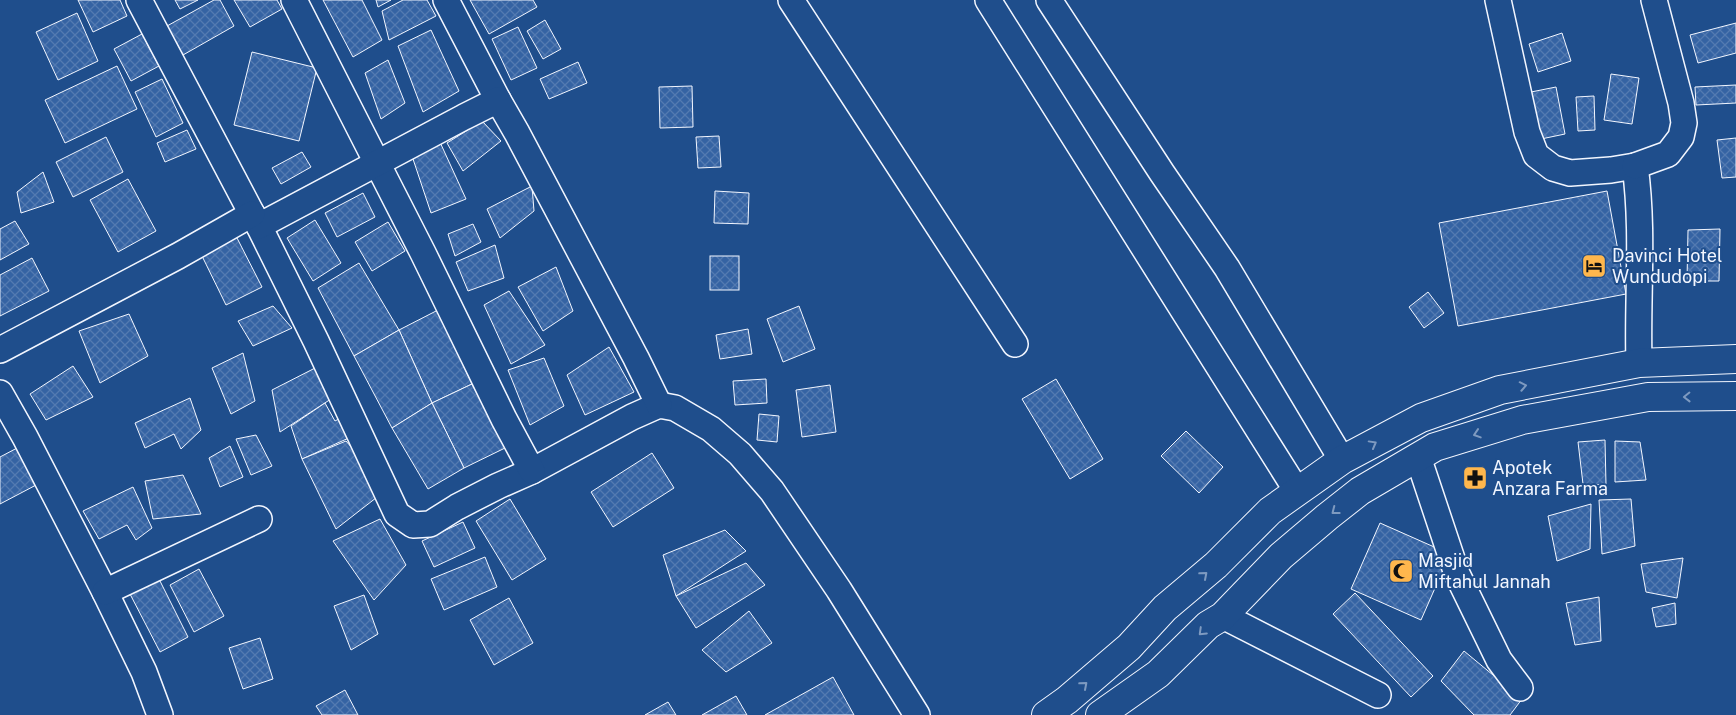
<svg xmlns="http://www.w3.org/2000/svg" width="1736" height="715" font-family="'Public Sans',sans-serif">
	<defs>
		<pattern id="building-cross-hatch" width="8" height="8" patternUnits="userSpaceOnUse" patternTransform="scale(1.25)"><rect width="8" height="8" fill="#3563a3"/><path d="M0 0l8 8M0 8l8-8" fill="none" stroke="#537ab1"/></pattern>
	</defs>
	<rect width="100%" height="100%" fill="#1f4e8c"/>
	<g fill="url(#building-cross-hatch)" stroke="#f2f6ff">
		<polygon points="78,0 120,0 127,16 93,32"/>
		<polygon points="175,0 198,0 180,9"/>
		<polygon points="214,0 220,0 234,26 183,55 167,26"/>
		<polygon points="234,0 277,0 282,9 250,27"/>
		<polygon points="323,0 362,0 382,40 353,57"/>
		<polygon points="376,0 391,0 378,7"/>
		<polygon points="403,0 427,0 436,16 389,40 382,11"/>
		<polygon points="470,0 533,0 537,7 489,34"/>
		<polygon points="77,13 98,61 58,80 36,32"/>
		<polygon points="545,20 561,49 543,59 527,31"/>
		<polygon points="1736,23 1736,53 1698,63 1690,35"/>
		<polygon points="518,27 537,68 511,80 492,39"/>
		<polygon points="431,30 459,91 423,112 398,46"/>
		<polygon points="1562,33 1571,61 1538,72 1529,44"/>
		<polygon points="142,34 159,66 131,81 114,49"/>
		<polygon points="252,52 317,68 299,141 234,125"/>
		<polygon points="388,60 405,103 381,119 365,73"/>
		<polygon points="578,62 587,83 549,99 540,79"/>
		<polygon points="117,66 137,109 65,143 45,100"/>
		<polygon points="1611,74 1639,78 1632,124 1604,120"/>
		<polygon points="162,79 183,123 156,137 135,92"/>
		<polygon points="1736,85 1736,103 1696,105 1695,87"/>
		<polygon points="692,86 693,127 660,128 659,87"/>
		<polygon points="1556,87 1565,134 1541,139 1531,92"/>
		<polygon points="1594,96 1595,130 1578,131 1576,97"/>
		<polygon points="482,121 501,141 463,171 447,143"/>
		<polygon points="187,130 196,149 165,162 157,143"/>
		<polygon points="719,136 721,167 698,168 696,137"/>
		<polygon points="106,137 123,172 73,197 56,162"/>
		<polygon points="1736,138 1736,177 1722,178 1717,140"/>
		<polygon points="439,140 466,199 431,213 410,150"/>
		<polygon points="302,152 311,167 281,184 272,168"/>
		<polygon points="43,172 54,202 21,213 17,192"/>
		<polygon points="128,179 156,231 118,252 90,200"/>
		<polygon points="532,186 534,211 500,238 487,209"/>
		<polygon points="715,191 749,193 748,224 714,223"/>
		<polygon points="1607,191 1626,294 1458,326 1439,223"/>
		<polygon points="363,193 375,217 337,237 325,213"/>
		<polygon points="315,220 341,263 313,281 287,238"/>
		<polygon points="15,221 29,244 0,260 0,229"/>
		<polygon points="388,222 405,251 372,271 355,242"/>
		<polygon points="473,224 481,242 455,256 448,234"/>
		<polygon points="1720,229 1719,281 1687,281 1688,230"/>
		<polygon points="236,236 262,287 226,305 202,256"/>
		<polygon points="495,245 504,278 468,291 456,262"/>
		<rect x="710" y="256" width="29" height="34"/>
		<polygon points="32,258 49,291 0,316 0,275"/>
		<polygon points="359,263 399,330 354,356 318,288"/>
		<polygon points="556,267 573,311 543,331 518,287"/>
		<polygon points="509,291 545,345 511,364 484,305"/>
		<polygon points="1428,292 1444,313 1424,328 1409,307"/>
		<polygon points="273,306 292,328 253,346 238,321"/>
		<polygon points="799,306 815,349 783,362 767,319"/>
		<polygon points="438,310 472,384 432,403 399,330"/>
		<polygon points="129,314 148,356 100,383 79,331"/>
		<polygon points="748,329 752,354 720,359 716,335"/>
		<polygon points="399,330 432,403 392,428 354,356"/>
		<polygon points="609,347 634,392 585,415 567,375"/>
		<polygon points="243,353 255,401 231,414 212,368"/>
		<polygon points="544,358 564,406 530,425 508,370"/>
		<polygon points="73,366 93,397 46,420 30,394"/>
		<polygon points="319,366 331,399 280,432 272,390"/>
		<polygon points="766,379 767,403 735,405 733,381"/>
		<polygon points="1056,379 1103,459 1070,479 1022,399"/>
		<polygon points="472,384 505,448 464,468 432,403"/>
		<polygon points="830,385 836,432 802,437 796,390"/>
		<polygon points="190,398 201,430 181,449 174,434 145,448 135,423"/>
		<polygon points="325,403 335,421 344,416 351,437 302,459 291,426"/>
		<polygon points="432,403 464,468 428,489 392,428"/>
		<polygon points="759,414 779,416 777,442 757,440"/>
		<polygon points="1186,431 1223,467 1199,493 1161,456"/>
		<polygon points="256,435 272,466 251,475 236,439"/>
		<polygon points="1605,440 1606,485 1583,484 1578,442"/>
		<polygon points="346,441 371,470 381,494 336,529 302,459"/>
		<polygon points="1615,441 1640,442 1646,480 1615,482"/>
		<polygon points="230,446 243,477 220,487 209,458"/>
		<polygon points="19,447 38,484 0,504 0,457"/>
		<polygon points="652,453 674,488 613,527 591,492"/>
		<polygon points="183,475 201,514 153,519 145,481"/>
		<polygon points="133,487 152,528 136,540 127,525 99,539 83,511"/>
		<polygon points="510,499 546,559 512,580 476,521"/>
		<polygon points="1631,499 1635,546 1602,554 1599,500"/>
		<polygon points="1591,504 1590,549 1557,561 1548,516"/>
		<polygon points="380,519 406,565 374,600 333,541"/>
		<polygon points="463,522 475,548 434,567 422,541"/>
		<polygon points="1380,523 1450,554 1421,620 1351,589"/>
		<polygon points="725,530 746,551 676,596 663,555"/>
		<polygon points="485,557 497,587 444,610 431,579"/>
		<polygon points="1683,558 1677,598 1646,592 1641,564"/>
		<polygon points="746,563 765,585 696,628 676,596"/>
		<polygon points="199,569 224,616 194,632 170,585"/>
		<polygon points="159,579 188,637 160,652 130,594"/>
		<polygon points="1355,593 1433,676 1411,697 1333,614"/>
		<polygon points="364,595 378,634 351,650 334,606"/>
		<polygon points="1599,597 1601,641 1575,645 1566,603"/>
		<polygon points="509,598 533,643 494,665 470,620"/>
		<polygon points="1675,603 1676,624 1656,627 1652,608"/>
		<polygon points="749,611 772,643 726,672 702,650"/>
		<polygon points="260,638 273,679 243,689 229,648"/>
		<polygon points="1464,651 1522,699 1510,715 1474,715 1441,681"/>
		<polygon points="833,677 854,715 765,715"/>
		<polygon points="345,690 358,715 322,715 316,706"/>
		<polygon points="736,696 747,715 702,715"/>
		<polygon points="668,702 676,715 645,715"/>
	</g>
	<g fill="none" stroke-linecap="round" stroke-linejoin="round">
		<defs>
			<g id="street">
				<polyline points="139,0 252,214 259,226 316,341 397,514 413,525 430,524 457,507 498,486 532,471 632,417 659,405 675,408 711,429 740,454 772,491 839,590 917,715"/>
				<polyline points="294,0 423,253 504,419 532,471"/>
				<polyline points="446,0 498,100"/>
				<polyline points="791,0 1015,344"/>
				<polyline points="988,0 1297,491"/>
				<polyline points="1049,0 1162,173 1227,268 1342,460"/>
				<path d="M1498 0 1527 132 1536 155 1553 168 1570 173 1611 170 1635 166C1644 231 1637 297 1639 363"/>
				<polyline points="1635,166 1668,154 1681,137 1684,123 1681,103 1654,0"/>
				<polyline points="259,226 464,117 498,100 517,133 636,358 659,405"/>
				<polyline points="0,350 178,256 252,214"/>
				<polyline points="0,393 25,437 105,592 144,672 160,715"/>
				<polyline points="1418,457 1457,574 1499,660 1520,688"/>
				<polyline points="105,592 259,519"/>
				<polyline points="1223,616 1378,695"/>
			</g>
			<g id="highway">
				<polyline points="1046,715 1067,700 1129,647 1165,608 1216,565 1270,511 1342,460 1421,418 1500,390 1639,363 1736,359"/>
				<polyline points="1100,715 1158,674 1208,625 1223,616 1281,556 1327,517 1360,491 1435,447 1522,420 1648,397 1736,396"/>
			</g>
		</defs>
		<use href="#street" stroke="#f2f6ff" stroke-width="28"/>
		<use href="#highway" stroke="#f2f6ff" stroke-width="30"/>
		<use href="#street" stroke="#1f4e8c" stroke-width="25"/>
		<use href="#highway" stroke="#1f4e8c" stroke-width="28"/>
	</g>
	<defs><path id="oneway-chevron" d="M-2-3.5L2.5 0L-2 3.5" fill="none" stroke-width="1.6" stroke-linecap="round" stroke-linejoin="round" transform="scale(1.25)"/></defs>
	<g stroke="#7e9ac0">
		<use href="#oneway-chevron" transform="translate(1523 386) rotate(-11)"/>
		<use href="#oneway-chevron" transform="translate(1687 397) rotate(179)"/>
		<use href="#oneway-chevron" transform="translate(1477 434) rotate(162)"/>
		<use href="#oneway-chevron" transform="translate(1373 444) rotate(-29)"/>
		<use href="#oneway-chevron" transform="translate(1335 511) rotate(142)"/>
		<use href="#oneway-chevron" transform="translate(1204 575) rotate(-41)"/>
		<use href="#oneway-chevron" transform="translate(1202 632) rotate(136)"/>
		<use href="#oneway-chevron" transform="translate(1084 685) rotate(-41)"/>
	</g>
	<defs>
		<symbol id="hotel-square" viewBox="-11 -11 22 22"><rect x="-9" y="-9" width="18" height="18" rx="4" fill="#ffb74d" stroke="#1f4e8c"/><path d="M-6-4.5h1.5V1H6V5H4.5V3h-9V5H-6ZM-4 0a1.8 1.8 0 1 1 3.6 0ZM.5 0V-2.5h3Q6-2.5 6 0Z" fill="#111"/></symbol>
		<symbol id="pharmacy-square" viewBox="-11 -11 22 22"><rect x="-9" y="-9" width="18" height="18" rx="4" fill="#ffb74d" stroke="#1f4e8c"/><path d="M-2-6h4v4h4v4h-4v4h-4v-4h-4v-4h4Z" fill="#111"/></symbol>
		<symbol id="mosque-square" viewBox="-11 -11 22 22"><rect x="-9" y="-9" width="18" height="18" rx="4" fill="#ffb74d" stroke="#1f4e8c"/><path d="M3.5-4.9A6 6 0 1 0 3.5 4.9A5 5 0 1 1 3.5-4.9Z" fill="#111"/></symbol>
	</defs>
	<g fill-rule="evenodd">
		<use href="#hotel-square" x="1580" y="252" width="28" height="28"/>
		<use href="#pharmacy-square" x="1461" y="464" width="28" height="28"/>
		<use href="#mosque-square" x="1387" y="557" width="28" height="28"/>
	</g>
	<g text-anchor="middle" stroke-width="4" stroke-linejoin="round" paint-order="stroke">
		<g font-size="18" fill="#f2f6ff" stroke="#1f4e8c" text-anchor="start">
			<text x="1612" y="262">Davinci Hotel<tspan x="1612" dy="21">Wundudopi</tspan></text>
			<text x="1492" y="474">Apotek<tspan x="1492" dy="21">Anzara Farma</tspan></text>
			<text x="1418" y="567">Masjid<tspan x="1418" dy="21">Miftahul Jannah</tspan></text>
		</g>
	</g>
</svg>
